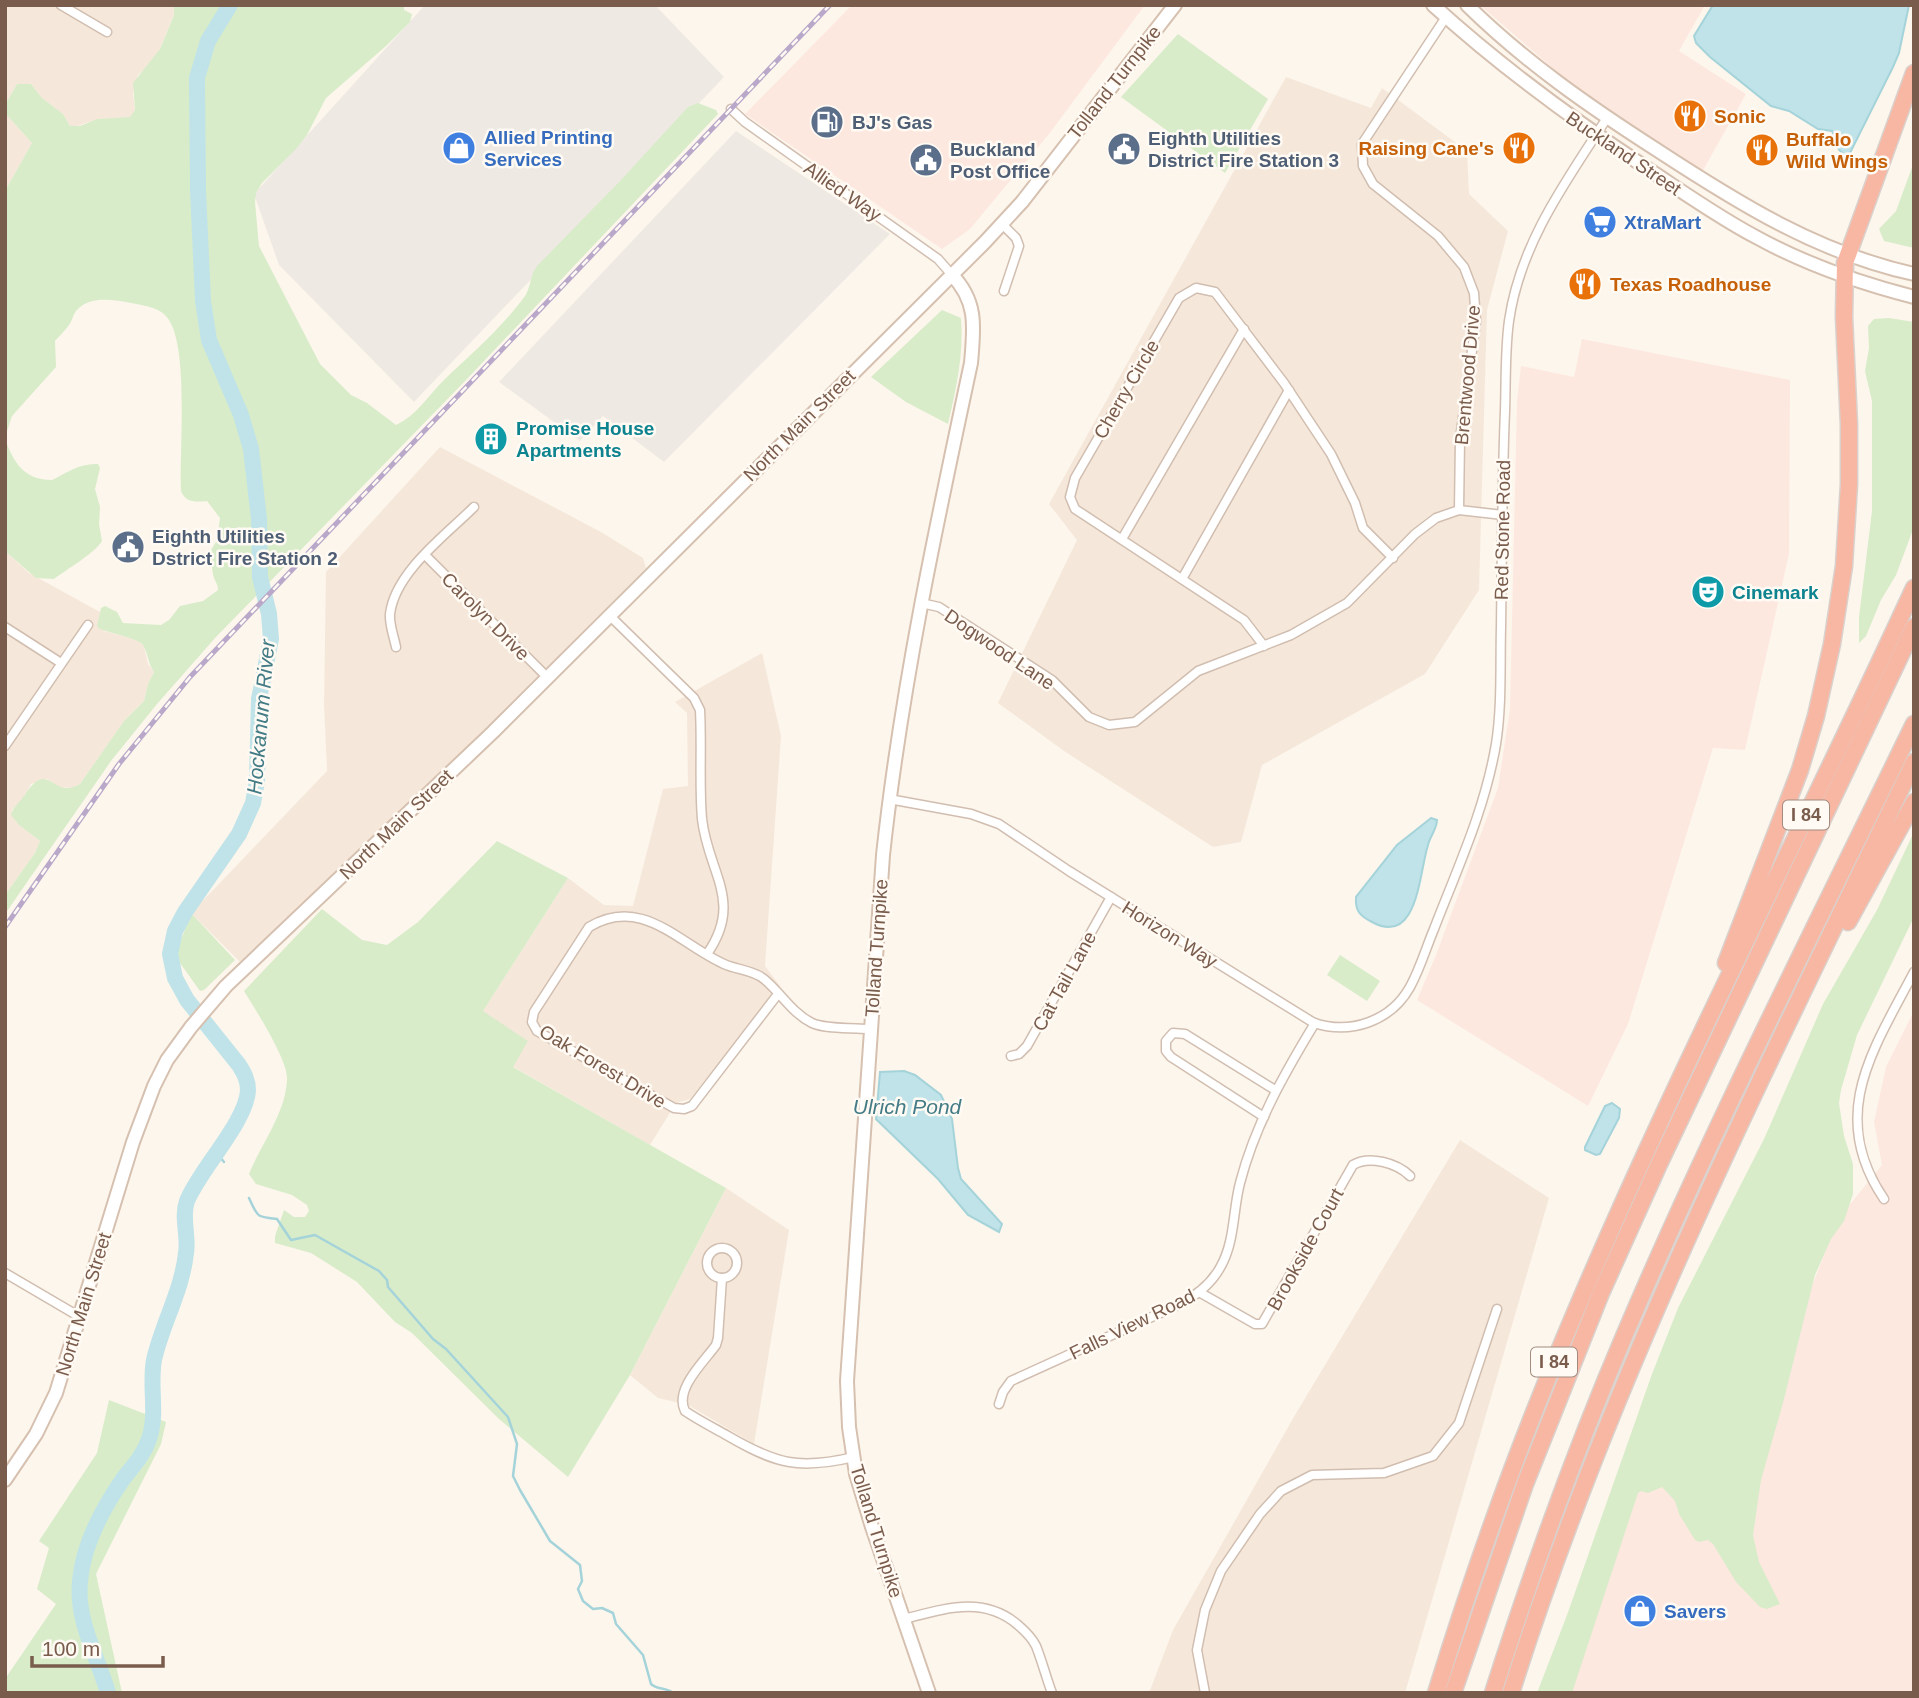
<svg xmlns="http://www.w3.org/2000/svg" width="1919" height="1698" font-family="Arial,sans-serif">
	<rect width="100%" height="100%" fill="#fdf6ec"/>
	<g fill="#f5e8da">
		<polygon points="5,5 174,5 174,14 160,49 148,66 138,75 133,93 135,110 130,118 97,119 75,127 70,126 63,114 42,98 31,84 17,84 5,105"/>
		<polygon points="1286,77 1371,108 1382,88 1467,151 1469,194 1508,231 1487,310 1479,590 1425,674 1262,765 1241,842 1213,847 1064,751 998,703 1077,540 1049,504"/>
		<polygon points="5,113 32,143 5,191"/>
		<polygon points="440,447 601,532 643,558 646,568 402,812 242,964 191,913 327,771 324,704 326,572"/>
		<polygon points="5,551 29,573 100,612 104,631 137,640 144,646 148,664 154,672 148,684 144,701 124,721 80,784 72,788 59,787 47,779 31,784 22,800 12,810 14,818 19,825 40,841 35,853 5,895"/>
		<polygon points="762,653 781,736 765,966 780,986 690,1099 676,1103 650,1145 512,1066 483,1011 568,878 604,905 633,906 663,789 688,786 687,713 675,702"/>
		<polygon points="1460,1140 1549,1198 1405,1693 1149,1693 1173,1630 1295,1415"/>
		<polygon points="726,1188 789,1230 754,1444 688,1405 658,1398 630,1375"/>
	</g>
	<g fill="#fde8e0">
		<polygon points="852,5 1145,5 1049,134 970,229 942,249 745,114"/>
		<polygon points="1480,5 1705,5 1679,51 1746,94 1702,172 1593,103"/>
		<polygon points="1582,339 1790,380 1789,554 1745,750 1713,748 1628,1024 1588,1106 1417,1000 1436,955 1498,788 1510,709 1517,401 1521,366 1574,377"/>
		<polygon points="1914,1011 1914,1693 1559,1693 1627,1475 1805,1304 1838,1219 1882,1165 1874,1122 1886,1067"/>
	</g>
	<g fill="#efe9e4">
		<polygon points="425,5 655,5 724,77 414,402 279,265 254,194"/>
		<polygon points="736,131 890,234 664,462 603,416 580,441 499,382"/>
	</g>
	<g fill="#d8ecc9">
		<path d="M174 5H404V10L412 14 410 22 386 46 326 98 307 135 296 149 262 183 256 193 255 202 259 246 320 364 351 395 367 403 396 425C417 415 427 397 443 381 472 353 501 329 525 296 531 287 530 275 537 266L620 181 688 107 698 103 716 110 718 114 467 379 216 637 157 704 111 761 5 914V895L35 853 40 841 19 825 11 815C13 807 19 803 24 796 49 756 52 801 80 784L124 721 144 701 148 684 154 672C148 664 148 653 143 645 138 638 109 633 100 629L97 626 101 608 105 606 117 612 123 623 161 625 169 620 180 606 203 601 218 590C218 583 214 581 213 574 211 566 214 560 210 552L217 540 220 518 207 501C195 502 186 503 181 491 179 450 189 352 169 320 161 307 145 306 131 303 113 300 90 295 76 311 73 315 72 321 69 325 65 331 59 336 55 341L56 367 12 416 5 437V191L32 143 5 113V105L17 84H31L42 98 63 114 70 126H80L97 119 130 117 135 110 133 83 160 49 174 15Z"/>
		<polygon points="1178,34 1268,99 1225,173 1121,97"/>
		<polygon points="1914,162 1914,248 1884,241 1879,229 1896,211"/>
		<path d="M942 310 961 318C964 355 956 389 948 424L906 402 871 377Z"/>
		<polygon points="1889,318 1914,322 1914,527 1896,575 1881,600 1866,636 1859,643 1859,617 1872,511 1872,401 1865,371 1869,348 1868,326 1874,319"/>
		<path d="M5 439C14 463 24 480 52 480 68 472 80 463 98 464L100 468 95 489 100 507 99 524 102 541C94 554 67 569 54 579L36 578 5 551Z"/>
		<polygon points="1914,832 1914,917 1857,1035 1841,1090 1839,1103 1844,1136 1853,1164 1853,1194 1844,1221 1831,1239 1815,1275 1783,1403 1761,1480 1753,1535 1759,1562 1780,1604 1767,1609 1760,1607 1736,1582 1713,1544 1708,1540 1699,1542 1695,1540 1679,1514 1675,1501 1662,1487 1648,1493 1641,1491 1638,1493 1572,1693 1537,1693 1567,1615 1652,1374 1678,1308 1764,1139 1823,1004 1877,910"/>
		<path d="M497 841 568 878 483 1011 528 1041 513 1067 726 1188 630 1375 568 1477 499 1419 412 1333 395 1322 357 1282 311 1253 275 1243V1236L284 1210 294 1217H305L309 1211 307 1205 292 1195 256 1184 249 1174C261 1144 286 1113 287 1079 288 1060 255 1009 244 991L322 909 362 940 387 945 418 922Z"/>
		<polygon points="191,913 235,960 204,990 200,991 175,956"/>
		<polygon points="1340,955 1380,981 1367,1001 1327,975"/>
		<polygon points="109,1400 166,1422 161,1444 96,1574 122,1693 5,1693 5,1679 56,1604 37,1589 49,1548 39,1541 97,1453"/>
	</g>
	<g fill="#bfe3e8" stroke="#a5d3da" stroke-width="2">
		<polygon points="1713,5 1909,5 1899,53 1893,67 1849,155 1847,157 1839,150 1832,131 1818,129 1789,111 1771,106 1710,57 1696,43 1694,36"/>
		<path d="M1431 818 1437 820C1437 829 1430 836 1428 845 1419 873 1418 947 1372 922 1360 916 1355 911 1356 897L1397 845Z"/>
		<polygon points="904,1071 915,1075 941,1095 952,1119 958,1168 961,1179 1002,1224 999,1232 968,1215 938,1179 876,1119 880,1072"/>
		<polygon points="1612,1103 1620,1109 1619,1118 1600,1154 1596,1155 1585,1150 1585,1147 1605,1106"/>
	</g>
	<g fill="none" stroke-linecap="round" stroke-linejoin="round">
		<g stroke="#a5d3da" stroke-width="2.5">
			<polyline points="216,1152 224,1162"/>
			<path d="M249 1198C258 1217 256 1217 277 1219L291 1240 315 1235 379 1271 387 1280 388 1287 433 1339 446 1349 508 1417 517 1444 513 1476 520 1490 550 1541 580 1565 582 1581 578 1589 583 1601 593 1609 602 1608 613 1613 616 1624 643 1655 651 1684C657 1690 666 1687 673 1693"/>
		</g>
		<path stroke="#bfe3e8" stroke-width="16" d="M108 1693C97 1655 76 1621 80 1581 83 1544 103 1508 123 1479 133 1466 144 1455 149 1439 158 1413 149 1386 154 1360 162 1324 182 1291 186 1253 189 1236 181 1218 187 1201 200 1169 247 1121 248 1090 248 1080 244 1073 239 1065L187 1000 175 978 170 954 175 931 185 912 239 834 253 803 257 781 259 699 271 639 269 614 260 577 259 519 251 449 241 415 209 340 203 301 198 189 197 78 208 41 230 5"/>
		<defs>
			<g id="street">
				<polyline points="61,5 107,32"/>
				<polyline points="1446,17 1362,144 1363,166 1373,184 1438,236 1464,267 1474,293 1476,321 1460,439 1459,510"/>
				<polyline points="731,109 745,122 938,259 952,275"/>
				<polyline points="1002,224 1016,238 1019,246 1004,291"/>
				<polyline points="1122,539 1244,329"/>
				<polyline points="425,555 547,677"/>
				<polyline points="1182,579 1289,390"/>
				<polyline points="921,603 939,607 1052,680 1089,717 1109,725 1135,722 1198,671 1291,635 1347,603 1415,534 1436,518 1459,510 1503,515"/>
				<path d="M609 615 694 698 700 710C702 746 699 784 702 819 708 873 744 901 707 954"/>
				<polyline points="5,627 61,663"/>
				<polyline points="1264,646 1244,620 1075,509 1070,497 1075,478 1179,298 1196,288 1215,292 1284,383 1331,454 1355,503 1363,528 1393,558"/>
				<path d="M396 647C394 637 389 624 390 614 395 572 446 535 474 507"/>
				<polyline points="5,746 88,625"/>
				<path d="M889 799 971 814 999 824 1069 871 1314 1023C1351 1035 1391 1021 1410 987 1420 969 1426 948 1434 929 1458 867 1485 809 1496 744 1502 706 1500 666 1501 627 1502 555 1502 483 1505 411 1506 381 1505 350 1509 321 1520 244 1566 181 1607 118"/>
				<path d="M778 994 692 1106 684 1109 674 1108 537 1031 532 1022 534 1012 589 927C642 895 679 944 724 964 737 970 753 970 764 979 781 993 792 1013 812 1023 824 1029 855 1028 870 1029"/>
				<polyline points="1011,1056 1019,1054 1027,1046 1111,897"/>
				<polyline points="1264,1117 1171,1057 1166,1051 1166,1041 1173,1033 1185,1034 1275,1090"/>
				<path d="M1884 1199C1827 1115 1873 1050 1914 972"/>
				<circle cx="722" cy="1263" r="15"/>
				<polyline points="5,1273 80,1317"/>
				<path d="M722 1278 718 1338 716 1345C704 1362 674 1389 685 1411 698 1420 714 1428 728 1436 776 1464 799 1470 854 1457"/>
				<path d="M1199 1292 1255 1324H1262L1353 1165C1369 1155 1397 1163 1410 1176"/>
				<path d="M999 1404 1003 1392 1011 1381 1178 1305C1196 1296 1212 1283 1221 1266 1235 1241 1233 1209 1240 1183 1255 1125 1284 1074 1315 1023"/>
				<path d="M904 1619C944 1609 983 1595 1018 1625 1025 1631 1032 1638 1036 1646 1042 1661 1046 1677 1052 1693"/>
				<polyline points="1205,1693 1197,1650 1205,1610 1221,1571 1260,1514 1281,1491 1312,1475 1384,1473 1433,1456 1459,1423 1497,1309"/>
			</g>
			<g id="secondary">
				<path d="M1433 5C1500 66 1572 119 1648 169 1683 192 1718 217 1756 237 1805 264 1859 283 1914 297"/>
				<path d="M1467 5C1525 62 1590 107 1657 150 1738 203 1818 253 1914 274"/>
				<polyline points="5,1480 36,1434 56,1393 133,1142 154,1086 167,1060 191,1027 226,986 493,732 985,242 1022,202 1175,5"/>
				<path d="M929 1693 872 1527 856 1474 849 1427 847 1381 883 855C901 689 936 526 971 363 974 328 978 302 952 275"/>
			</g>
			<g id="highway">
				<polyline points="1848,922 1914,802"/>
				<polyline points="1726,963 1800,770 1816,716 1832,644 1844,566 1849,484 1849,425 1844,317 1845,263 1914,73"/>
				<path d="M1436 1693C1472 1577 1512 1463 1559 1351 1666 1092 1797 843 1914 588"/>
				<polyline points="1453,1693 1525,1484 1601,1293 1659,1164 1914,627"/>
				<path d="M1493 1693C1532 1571 1575 1451 1625 1334 1713 1127 1816 926 1914 724"/>
				<path d="M1511 1693C1613 1369 1767 1067 1914 762"/>
			</g>
		</defs>
		<use href="#street" stroke="#d1beb0" stroke-width="11"/>
		<use href="#secondary" stroke="#d6c0b0" stroke-width="16"/>
		<use href="#highway" stroke="#dad1cd" stroke-width="19"/>
		<use href="#street" stroke="#fff" stroke-width="8"/>
		<use href="#secondary" stroke="#fff" stroke-width="12"/>
		<use href="#highway" stroke="#f7b7a3" stroke-width="16"/>
		<defs>
			<polyline id="rail" points="5,927 119,764 190,677 830,5"/>
		</defs>
		<use href="#rail" stroke="#b9a8c9" stroke-width="5"/>
		<use href="#rail" stroke="#fffaf3" stroke-width="2.5" stroke-dasharray="8" stroke-linecap="butt"/>
	</g>
	<defs>
		<symbol id="restaurant-disc" viewBox="-11 -11 22 22"><circle r="9.5" fill="#e8710a" stroke="#fffaf3"/><path d="M-5-6h1v4h1v-4h1v4h1v-4h1v5L-1.5 .5V6h-2V.5L-5-1ZM5-6V6H3V1.5H1.5Q1.5-4 5-6Z" fill="#fff"/></symbol>
		<symbol id="fuel-disc" viewBox="-11 -11 22 22"><circle r="9.5" fill="#5c6f8a" stroke="#fffaf3"/><path d="M-5.5-6h7V0h2V4h1.3V-2.5L3-4.5l.8-.8L6-3V5H2.5V1h-1V6h-7ZM-4.2-4.7v3.2H.2V-4.7Z" fill="#fff"/></symbol>
		<symbol id="shop-disc" viewBox="-11 -11 22 22"><circle r="9.5" fill="#3f7fe0" stroke="#fffaf3"/><path d="M-5-2.5h2.3a2.7 3.5 0 0 1 5.4 0H5L5.5 6h-11ZM-1.5-2.5h3a1.5 2.3 0 0 0-3 0Z" fill="#fff"/></symbol>
		<symbol id="civic-disc" viewBox="-11 -11 22 22"><circle r="9.5" fill="#5c6f8a" stroke="#fffaf3"/><path d="M-.6-6.5H3V-4.5H.6V-3L4-1V1h2V6H-6V1h2V-1L-.6-3ZM-1.2 2.5V6h2.4V2.5Z" fill="#fff"/></symbol>
		<symbol id="supermarket-disc" viewBox="-11 -11 22 22"><circle r="9.5" fill="#3f7fe0" stroke="#fffaf3"/><path d="M-6-5.5h2.5l.6 2H6L4.5 2H-2.5L-4.4-4H-6ZM-1.5 3.2a1.3 1.3 0 1 0 .1 0ZM3 3.2a1.3 1.3 0 1 0 .1 0Z" fill="#fff"/></symbol>
		<symbol id="building-disc" viewBox="-11 -11 22 22"><circle r="9.5" fill="#0f9aa8" stroke="#fffaf3"/><path d="M-4-6H4V6H1V3H-1V6H-4ZM-2.5-4.3h1.7v1.8h-1.7ZM.8-4.3h1.7v1.8H.8ZM-2.5-1h1.7V.8h-1.7ZM.8-1h1.7V.8H.8Z" fill="#fff"/></symbol>
		<symbol id="theatre-disc" viewBox="-11 -11 22 22"><circle r="9.5" fill="#0f9aa8" stroke="#fffaf3"/><path d="M-5-5.5Q0-4 5-5.5V0Q5 5 0 6Q-5 5-5 0ZM-3.3-2.5H-1v1.5H-3.3ZM1-2.5H3.3v1.5H1ZM-2.8 1Q0 5.5 2.8 1Z" fill="#fff"/></symbol>
	</defs>
	<g fill-rule="evenodd">
		<use href="#restaurant-disc" x="1671" y="97" width="38" height="38"/>
		<use href="#fuel-disc" x="808" y="103" width="38" height="38"/>
		<use href="#shop-disc" x="440" y="129" width="38" height="38"/>
		<use href="#restaurant-disc" x="1500" y="129" width="38" height="38"/>
		<use href="#civic-disc" x="1105" y="130" width="38" height="38"/>
		<use href="#restaurant-disc" x="1743" y="131" width="38" height="38"/>
		<use href="#civic-disc" x="907" y="141" width="38" height="38"/>
		<use href="#supermarket-disc" x="1581" y="203" width="38" height="38"/>
		<use href="#restaurant-disc" x="1566" y="265" width="38" height="38"/>
		<use href="#building-disc" x="472" y="420" width="38" height="38"/>
		<use href="#civic-disc" x="109" y="528" width="38" height="38"/>
		<use href="#theatre-disc" x="1689" y="573" width="38" height="38"/>
		<use href="#shop-disc" x="1621" y="1592" width="38" height="38"/>
	</g>
	<g text-anchor="middle" stroke-width="5" stroke-linejoin="round" paint-order="stroke">
		<g fill="#fffaf3" stroke="#a28b7f" stroke-width="2">
			<rect x="1783" y="800.5" width="46" height="29" rx="5"/>
			<rect x="1531" y="1347.5" width="46" height="29" rx="5"/>
		</g>
		<g font-size="18" font-weight="bold" fill="#7a5c4d">
			<text x="1806" y="821">I 84</text>
			<text x="1554" y="1368">I 84</text>
		</g>
		<g font-size="19" fill="#7a5c4d" stroke="#fffaf3">
			<text transform="translate(1114 82) rotate(-52)" y="7">Tolland Turnpike</text>
			<text transform="translate(1624 153) rotate(34)" y="7">Buckland Street</text>
			<text transform="translate(843 191) rotate(35)" y="7">Allied Way</text>
			<text transform="translate(1467 375) rotate(-85)" y="7">Brentwood Drive</text>
			<text transform="translate(1126 389) rotate(-60)" y="7">Cherry Circle</text>
			<text transform="translate(799 425) rotate(-45)" y="7">North Main Street</text>
			<text transform="translate(1502 530) rotate(-89)" y="7">Red Stone Road</text>
			<text transform="translate(486 616) rotate(45)" y="7">Carolyn Drive</text>
			<text transform="translate(1000 649) rotate(34)" y="7">Dogwood Lane</text>
			<text transform="translate(396 824) rotate(-44)" y="7">North Main Street</text>
			<text transform="translate(1170 934) rotate(32)" y="7">Horizon Way</text>
			<text transform="translate(876 948) rotate(-86)" y="7">Tolland Turnpike</text>
			<text transform="translate(1064 981) rotate(-61)" y="7">Cat Tail Lane</text>
			<text transform="translate(603 1066) rotate(31)" y="7">Oak Forest Drive</text>
			<text transform="translate(1305 1249) rotate(-61)" y="7">Brookside Court</text>
			<text transform="translate(83 1304) rotate(-73)" y="7">North Main Street</text>
			<text transform="translate(1132 1324) rotate(-26)" y="7">Falls View Road</text>
			<text transform="translate(877 1531) rotate(73)" y="7">Tolland Turnpike</text>
		</g>
		<g font-size="19" font-weight="bold" fill="#c56008" stroke="#fffaf3" text-anchor="start">
			<text x="1714" y="123">Sonic</text>
			<text x="1786" y="146">Buffalo<tspan x="1786" dy="22">Wild Wings</tspan></text>
			<text x="1494" y="155" text-anchor="end">Raising Cane's</text>
			<text x="1610" y="291">Texas Roadhouse</text>
		</g>
		<g font-size="19" font-weight="bold" fill="#4e5e75" stroke="#fffaf3" text-anchor="start">
			<text x="852" y="129">BJ's Gas</text>
			<text x="1148" y="145">Eighth Utilities<tspan x="1148" dy="22">District Fire Station 3</tspan></text>
			<text x="950" y="156">Buckland<tspan x="950" dy="22">Post Office</tspan></text>
			<text x="152" y="543">Eighth Utilities<tspan x="152" dy="22">Dstrict Fire Station 2</tspan></text>
		</g>
		<g font-size="19" font-weight="bold" fill="#366cbe" stroke="#fffaf3" text-anchor="start">
			<text x="484" y="144">Allied Printing<tspan x="484" dy="22">Services</tspan></text>
			<text x="1624" y="229">XtraMart</text>
			<text x="1664" y="1618">Savers</text>
		</g>
		<g font-size="19" font-weight="bold" fill="#0d838f" stroke="#fffaf3" text-anchor="start">
			<text x="516" y="435">Promise House<tspan x="516" dy="22">Apartments</tspan></text>
			<text x="1732" y="599">Cinemark</text>
		</g>
		<g font-size="21" font-style="italic" fill="#437c86" stroke="#fffaf3">
			<text transform="translate(261 717) rotate(-85)" y="7">Hockanum River</text>
			<text x="907" y="1114">Ulrich Pond</text>
		</g>
	</g>
	<rect width="1919" height="1698" fill="none" stroke="#7a5c4d" stroke-width="14"/>
	<path d="M32 1656v10h131v-10" fill="none" stroke="#7a5c4d" stroke-width="3.5"/>
	<text x="42" y="1656" font-size="21" fill="#7a5c4d" stroke="#fffaf3" stroke-width="5" paint-order="stroke">100 m</text>
</svg>
